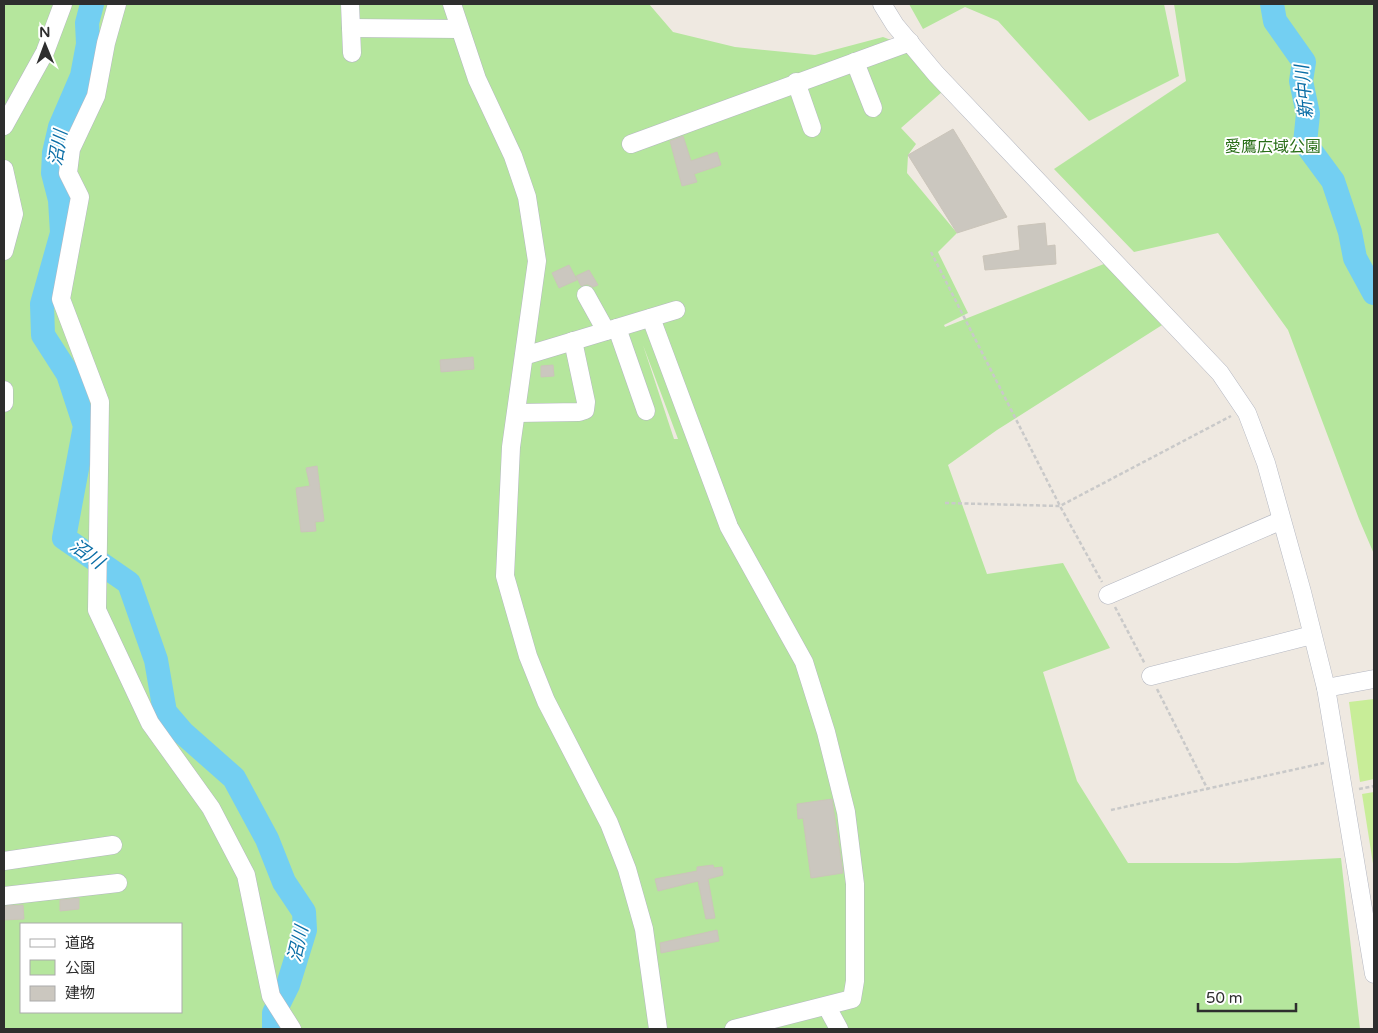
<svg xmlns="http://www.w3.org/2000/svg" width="1378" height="1033" font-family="'Varela Round','Noto Sans JP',sans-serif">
	<rect width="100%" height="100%" fill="#efe9e1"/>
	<g fill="#b5e69d" fill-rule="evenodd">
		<path d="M4 4H649L673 32 735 47 815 55 883 37 907 46 942 92 901 128 916 144 908 155 907 173 957 233 938 252 968 313 944 325 945 327 1114 260 1170 320 997 430 948 465 987 574 1063 563 1110 648 1043 672 1077 781 1128 863H1237L1341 858 1360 1029H4ZM643 345 678 439H674ZM21 924H181V1012H21Z"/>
		<polygon points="909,4 1164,4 1179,76 1089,121 998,21 965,7 923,29"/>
		<polygon points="1174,4 1374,4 1374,554 1359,519 1288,330 1218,233 1134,252 1054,169 1186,81"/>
	</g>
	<g fill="#c8ed98">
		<polygon points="1374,699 1374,779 1360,782 1349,702"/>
		<polygon points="1374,792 1374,870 1362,794"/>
	</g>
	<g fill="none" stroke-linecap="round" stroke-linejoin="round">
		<g stroke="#73cff2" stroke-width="24">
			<polyline points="92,4 87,23 88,44 82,76 60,127 54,153 53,173 60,200 62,233 42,304 43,335 68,374 85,426 64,538 129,583 156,660 165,712 183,733 234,778 267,839 284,882 304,912 305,930 288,985 274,1013 274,1029"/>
			<polyline points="1272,4 1275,21 1304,62 1301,81 1308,114 1305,143 1333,181 1350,232 1355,258 1374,293"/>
		</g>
	</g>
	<g fill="#cbc7bf" stroke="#cbc5ba">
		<polygon points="953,129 1007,217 957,233 908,155"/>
		<polygon points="683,136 691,161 717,152 721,165 694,174 697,182 682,186 670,141"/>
		<polygon points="1045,223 1047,246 1055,245 1056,264 985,270 983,256 1020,250 1018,226"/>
		<polygon points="569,265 577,280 559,288 552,273"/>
		<polygon points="589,270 598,285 593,287 587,284 581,286 576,276"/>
		<polygon points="473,357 474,369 441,372 440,360"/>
		<polygon points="553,365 554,376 541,377 541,366"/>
		<polygon points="317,466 324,521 315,522 316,531 301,532 296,488 310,486 306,468"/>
		<polygon points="832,799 843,873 811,878 803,818 798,819 797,804"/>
		<polygon points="713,865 714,868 722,867 723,875 708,879 715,918 706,919 698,881 658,891 655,879 697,871 697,867"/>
		<polygon points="79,898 79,909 60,911 60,900"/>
		<polygon points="23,905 24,919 4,920 4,906"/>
		<polygon points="717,930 719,941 661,953 660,943"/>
	</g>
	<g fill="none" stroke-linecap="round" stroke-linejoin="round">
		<defs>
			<g id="minor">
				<polyline points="117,4 106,43 96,96 71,149 68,173 80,197 61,299 100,402 97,610 150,723 211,808 246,875 271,996 292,1029"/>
				<polyline points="350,4 352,53"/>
				<polyline points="452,4 477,79 513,156 527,197 537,261 511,447 505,576 528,656 546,701 609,823 627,869 644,929 658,1029"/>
				<polyline points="882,4 895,25 936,74 1220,373 1247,413 1266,463 1302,592 1326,688 1374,974"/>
				<polyline points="351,28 459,29"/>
				<polyline points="855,62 873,108"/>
				<polyline points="796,82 812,128"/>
				<polyline points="4,126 45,52 63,4"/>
				<polyline points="631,144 910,42"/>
				<polyline points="4,169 14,214 4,251"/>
				<polyline points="586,295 606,331"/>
				<polyline points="651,318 729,527 804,662 826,732 846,812 855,884 855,981 852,999 734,1029"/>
				<polyline points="617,328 646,411"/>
				<polyline points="524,356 676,310"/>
				<polyline points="4,390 4,403"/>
				<polyline points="517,413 579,412 585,410 586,402 573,341"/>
				<polyline points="1108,595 1280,521"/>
				<polyline points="1151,676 1312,635"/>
				<polyline points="1326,688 1374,679"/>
				<polyline points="4,861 113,845"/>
				<polyline points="4,896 118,883"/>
				<polyline points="827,1007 839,1029"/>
			</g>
		</defs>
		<use href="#minor" stroke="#b4b7c1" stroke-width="19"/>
		<g stroke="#c9c9c9" stroke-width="2.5" stroke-dasharray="4 2.5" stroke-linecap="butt">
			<polyline points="931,252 1060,506 1102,582"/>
			<polyline points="945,503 1060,506 1231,416"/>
			<polyline points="1115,607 1145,664"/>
			<polyline points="1157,689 1208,790"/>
			<polyline points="1359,789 1374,786"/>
			<polyline points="1111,810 1324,763"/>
		</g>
		<use href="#minor" stroke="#fff" stroke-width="18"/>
	</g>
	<g text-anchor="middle" stroke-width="4" stroke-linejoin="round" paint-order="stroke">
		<g font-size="16" fill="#2a6f19" stroke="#fff">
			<text x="1273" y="152">愛鷹広域公園</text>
		</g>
		<g font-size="18" font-style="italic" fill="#0a6ea6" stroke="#fff">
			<text transform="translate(1304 92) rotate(-95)" y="6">新中川</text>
			<text transform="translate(58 148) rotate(-81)" y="6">沼川</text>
			<text transform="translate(87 554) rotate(35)" y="6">沼川</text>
			<text transform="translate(298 944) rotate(-77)" y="6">沼川</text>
		</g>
	</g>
	<rect width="1378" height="1033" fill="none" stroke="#2e2e2e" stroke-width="10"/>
	<rect x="20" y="923" width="162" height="90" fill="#ffffff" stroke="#ababab"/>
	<rect x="30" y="939" width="25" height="8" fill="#ffffff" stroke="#ababab"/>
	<text x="65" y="948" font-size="15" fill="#2e2e2e">道路</text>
	<rect x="30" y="960" width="25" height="15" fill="#b5e69d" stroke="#ababab"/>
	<text x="65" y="973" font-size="15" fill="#2e2e2e">公園</text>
	<rect x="30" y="986" width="25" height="15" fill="#cbc7bf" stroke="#ababab"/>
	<text x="65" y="998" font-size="15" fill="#2e2e2e">建物</text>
	<g transform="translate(45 45) rotate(359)" stroke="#ffffff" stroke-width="4" paint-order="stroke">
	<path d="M0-4L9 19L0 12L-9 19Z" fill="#2e2e2e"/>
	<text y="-8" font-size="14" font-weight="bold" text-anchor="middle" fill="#2e2e2e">N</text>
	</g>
	<path d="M1198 1003v8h98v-8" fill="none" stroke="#2e2e2e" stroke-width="2.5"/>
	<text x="1206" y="1003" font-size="15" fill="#2e2e2e" stroke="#ffffff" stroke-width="4" paint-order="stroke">50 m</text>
</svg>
